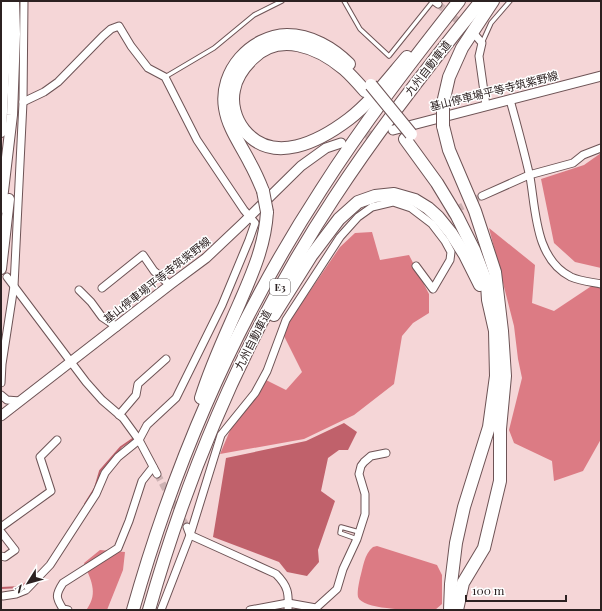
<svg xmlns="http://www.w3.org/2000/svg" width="602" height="611" font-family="'Playfair Display','Noto Sans JP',serif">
	<rect width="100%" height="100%" fill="#f5d6d7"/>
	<g fill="#dc7b84">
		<polygon points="601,153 601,268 575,262 554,243 541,179 584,165"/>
		<polygon points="489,228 535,265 532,303 554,311 593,285 601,286 601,439 583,471 554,481 552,461 514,443 509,430 522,378 518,359 514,326"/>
		<polygon points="372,232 380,260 409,255 429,294 429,313 413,323 402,336 394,384 354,415 304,439 220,454 234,421 264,379 286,390 302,372 282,332 340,247 355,233"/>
		<path d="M377 546 437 565 442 575V604L435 610C421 610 363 611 358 597 357 591 359 583 360 578 363 568 364 554 373 547Z"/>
		<path d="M100 550 125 552 123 570 107 610 87 609C99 592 90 579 84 563Z"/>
	</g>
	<polygon fill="#c0616b" points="344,423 357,432 348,450 339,450 328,458 321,491 335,501 318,550 319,562 307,576 287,572 279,562 213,537 226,458 306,441"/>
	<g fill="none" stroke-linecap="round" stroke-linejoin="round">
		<g stroke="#c0616b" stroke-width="2">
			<polyline points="85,504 95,488 100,471 121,447 134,438"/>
			<polyline points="1,588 21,587 39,572"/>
		</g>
		<g stroke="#cdb2b3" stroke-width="7" stroke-dasharray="7 3.5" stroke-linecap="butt">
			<polyline points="438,4 465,27"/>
			<polyline points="438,219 482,196"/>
			<polyline points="157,474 187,527"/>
		</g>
		<polyline stroke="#cdb2b3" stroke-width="9" stroke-dasharray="9 4.5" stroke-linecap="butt" points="352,140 380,133"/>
		<defs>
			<g id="lane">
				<polyline points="344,1 360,29 389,56 433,1"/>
				<polyline points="482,43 491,23 510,1"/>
				<polyline points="165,77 214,48 254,15 282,1"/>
				<polyline points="357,539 340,533 341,527 359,532"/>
			</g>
			<g id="street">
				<polyline points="434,1 438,4"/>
				<polyline points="476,36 482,43 479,56 486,106"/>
				<path d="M510 100C517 125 524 151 530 177 536 211 535 259 571 277 580 281 591 282 601 284"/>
				<polyline points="482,196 529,175 573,163 583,155 601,148"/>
				<polyline points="7,277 86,382 102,400 123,418 139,440 157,474"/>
				<polyline points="102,288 143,255 154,271 170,285"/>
				<polyline points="79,290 91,302 102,317 117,327"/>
				<polyline points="1,383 2,364 14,286 23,102 24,1"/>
				<polyline points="1,395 7,400 20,401"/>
				<polyline points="119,415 136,395 138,384 166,359"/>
				<polyline points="1,527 51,491 40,457 57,440"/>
				<path d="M187 527 190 535 276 574C288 586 289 593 288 610"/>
				<polyline points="1,532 15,550 5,557 1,556"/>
				<polyline points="3,596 16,594 26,590 50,565 96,494 105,473 118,457 139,440 147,425 176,398 222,305 249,240 255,223 244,210 197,140 165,77 148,68 131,46 119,26 111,29 103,36 58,82 44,92 23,102"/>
				<path d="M68 610 63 609C56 598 55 595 63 583L118 548 129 521 142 481 153 467"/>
				<polyline points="161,610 190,535 221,435 255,393 267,371 286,320 340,237 358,217 372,207 393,202 411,208 432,224 445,241 451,252 450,260 433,289 416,266"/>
				<polyline points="250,610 288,603 316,608 337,589 343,569 357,539 365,514 365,494 359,474 361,466 364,462 371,456 386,453"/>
			</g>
			<g id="secondary">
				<polyline points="393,130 601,76"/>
				<polyline points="1,416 171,284 206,258 242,224 301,166 326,148 341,143"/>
			</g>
			<g id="primary">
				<polyline points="1,132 6,33 5,1"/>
				<polyline points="1,208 12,115 15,34 14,1"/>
				<polyline points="1,269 9,199"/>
			</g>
			<g id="highway">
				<path d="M365 91C358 83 351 75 344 69 318 47 279 31 252 59 243 68 236 77 234 90 231 103 235 119 244 130 273 166 320 141 349 119 371 102 389 78 407 57"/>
				<polyline points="443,103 449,77 462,48 493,1"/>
				<polyline points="443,126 449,150 475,211 495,272 502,331 505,376 500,429 500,481 484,548 463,583 457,610"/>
				<polyline points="405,139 437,183 457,216 474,250 487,284 488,300 495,331 496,376 489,427 464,507 456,543 451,584 450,610"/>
				<path d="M263 191C259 181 255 172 250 163 241 145 228 128 225 108 219 71 251 36 287 35 311 35 333 48 349 64"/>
				<polyline points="274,315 311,256 339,219 358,202 375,196 394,194 415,200 428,208 438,217 451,233 465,255 480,285"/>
				<path d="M201 398C211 365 226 334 240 302 253 272 265 245 267 212"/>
				<path d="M133 610C175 461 237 319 321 190 363 124 411 62 459 1"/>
				<path d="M149 610C190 465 251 324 334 198 379 129 429 65 481 1"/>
			</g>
		</defs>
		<use href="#lane" stroke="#6d5355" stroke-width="5.5"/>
		<use href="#street" stroke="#6d5355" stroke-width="9"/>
		<use href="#secondary" stroke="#6d5355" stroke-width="11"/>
		<use href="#primary" stroke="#6d5355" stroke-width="12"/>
		<use href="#highway" stroke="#6d5355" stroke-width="14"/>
		<use href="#lane" stroke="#fff" stroke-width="3.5"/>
		<use href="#street" stroke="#fff" stroke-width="7"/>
		<use href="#secondary" stroke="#fff" stroke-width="9"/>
		<use href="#primary" stroke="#fff" stroke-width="10"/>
		<use href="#highway" stroke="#fff" stroke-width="12"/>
		<defs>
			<g id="highway-bridge">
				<polyline points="371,85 411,134"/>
				<polyline points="443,126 443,103"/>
				<polyline points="263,191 267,212"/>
			</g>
		</defs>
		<use href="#highway-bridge" stroke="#6d5355" stroke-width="14" stroke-linecap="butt"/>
		<use href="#highway-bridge" stroke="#fff" stroke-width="12"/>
	</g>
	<g text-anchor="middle" stroke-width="3" stroke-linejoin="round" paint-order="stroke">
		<rect fill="#fff" stroke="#6b6464" stroke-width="1" x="270" y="279" width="20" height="16" rx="3"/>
		<g font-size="10" font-weight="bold" fill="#2c2121">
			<text x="280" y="291">E3</text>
		</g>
		<g font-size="11" fill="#2c2121" stroke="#fff">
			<text transform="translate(428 68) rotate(-52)" y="4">九州自動車道</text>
			<text transform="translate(494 91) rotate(-14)" y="4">基山停車場平等寺筑紫野線</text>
			<text transform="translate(157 280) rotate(-38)" y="4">基山停車場平等寺筑紫野線</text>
			<text transform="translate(253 340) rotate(-63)" y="4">九州自動車道</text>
		</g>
	</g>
	<rect width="602" height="611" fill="none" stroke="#2c2121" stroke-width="4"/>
	<g transform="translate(28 583) rotate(233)" stroke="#ffffff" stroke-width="3" paint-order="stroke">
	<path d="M0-3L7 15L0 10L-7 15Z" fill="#2c2121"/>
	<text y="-6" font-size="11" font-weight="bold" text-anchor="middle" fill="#2c2121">N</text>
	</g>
	<path d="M466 595v6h100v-6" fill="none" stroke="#2c2121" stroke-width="2"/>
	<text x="472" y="595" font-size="12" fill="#2c2121" stroke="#ffffff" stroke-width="3" paint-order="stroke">100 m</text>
</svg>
